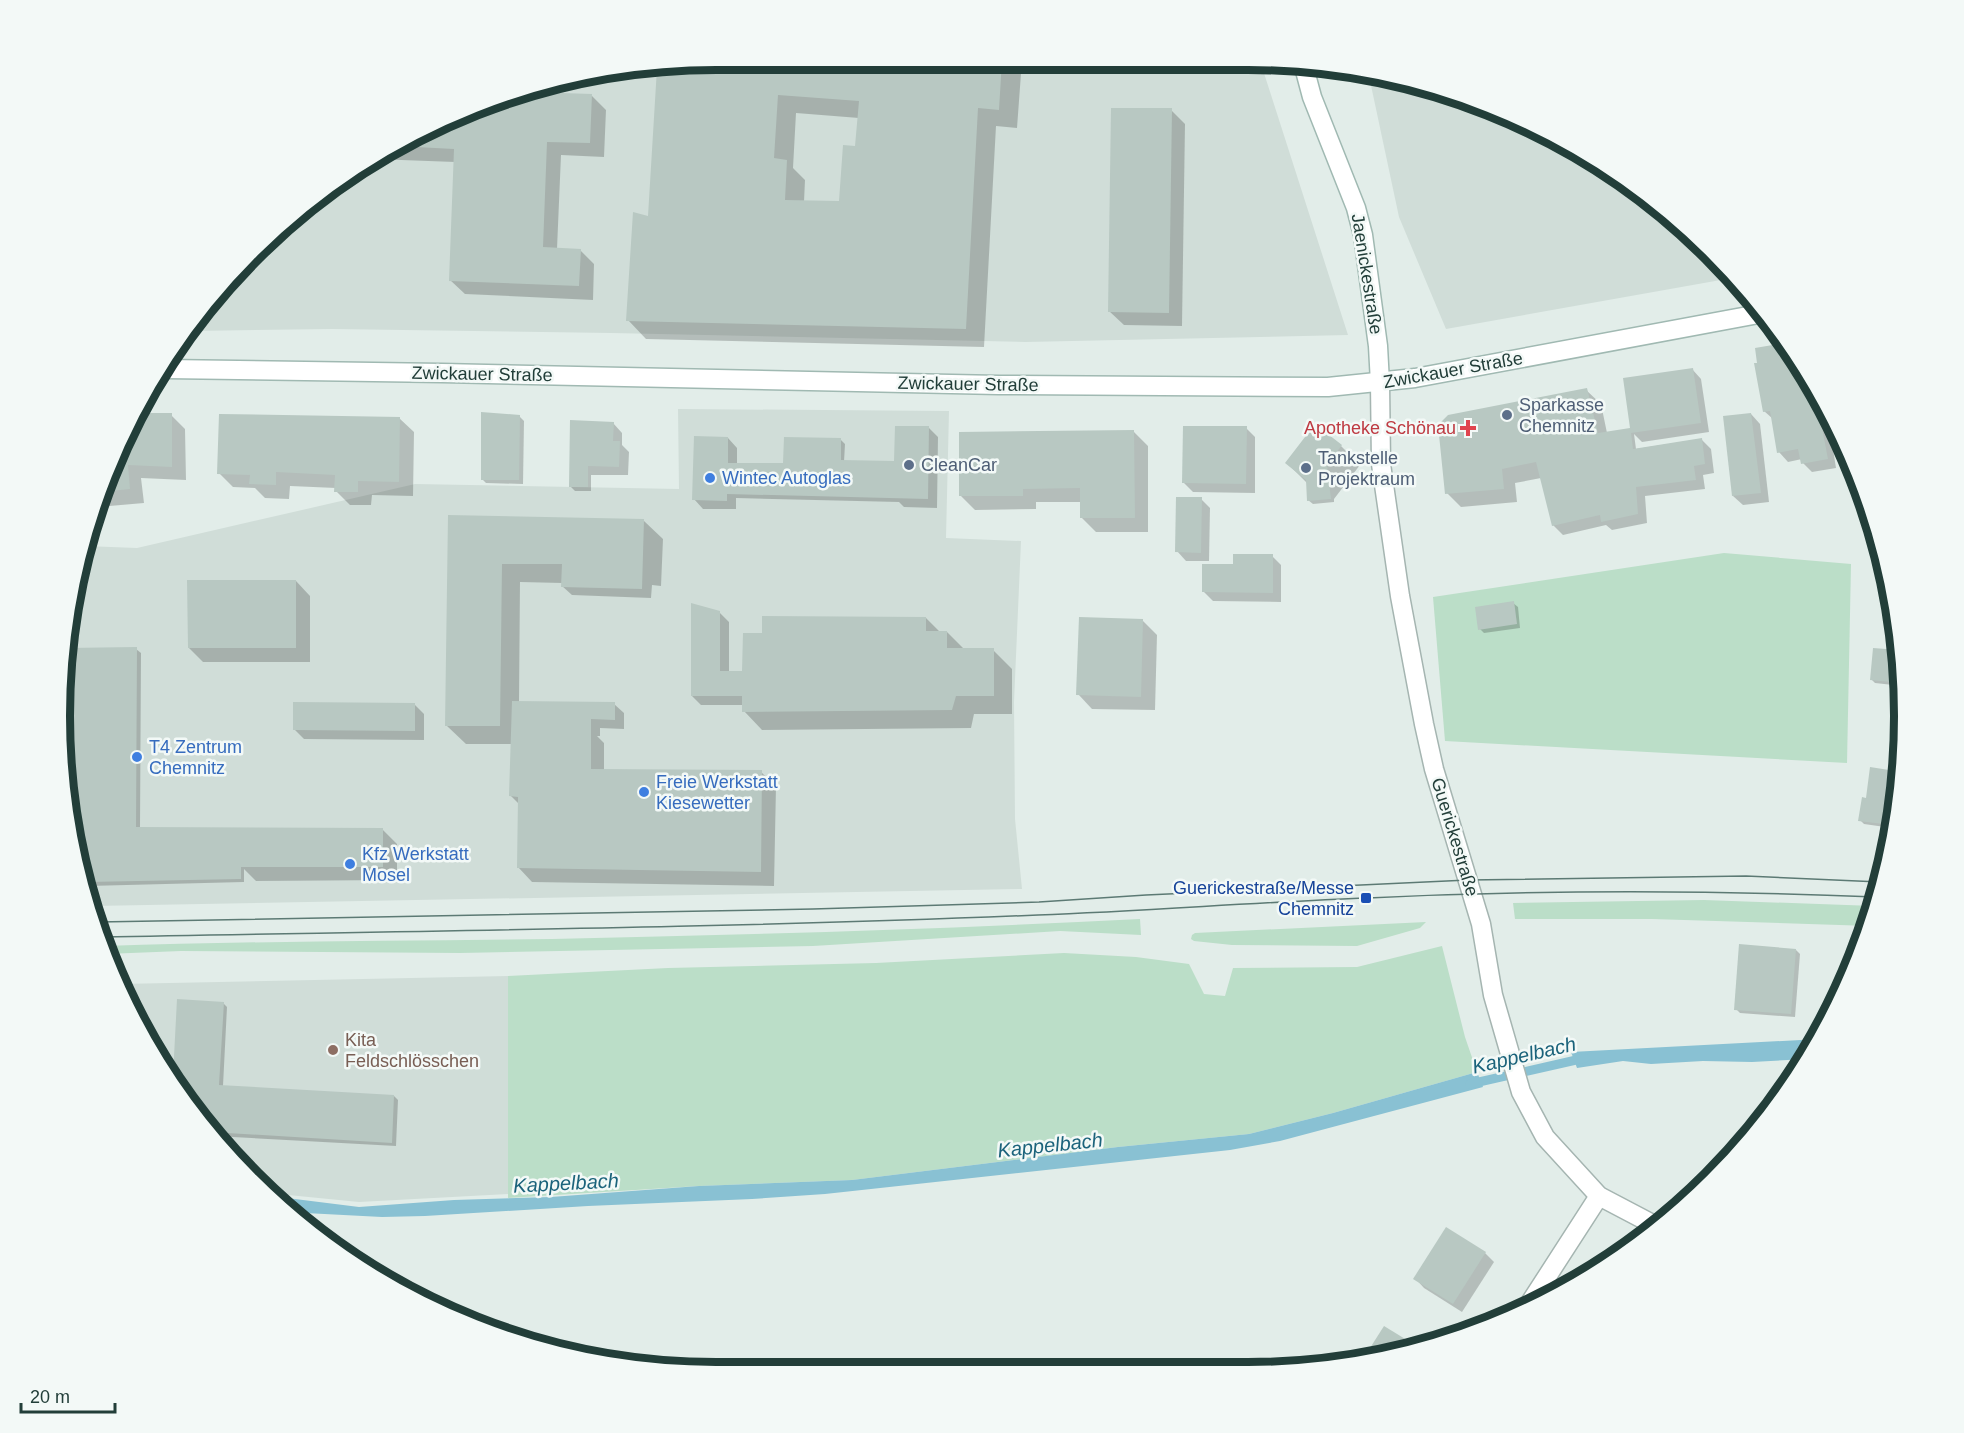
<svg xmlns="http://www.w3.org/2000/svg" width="1964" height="1433" font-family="Arial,sans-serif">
	<rect width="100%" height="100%" fill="#e2ede9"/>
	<g fill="#d0ddd8">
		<polygon points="717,60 1248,60 1262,62 1263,70 1348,335 1025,342 611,333 332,329 192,331 223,283 352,170 465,110 546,82"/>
		<polygon points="1369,76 1417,82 1499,110 1612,170 1681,223 1732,278 1446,329 1399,217"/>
		<polygon points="678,409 949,411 946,538 1021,541 1014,702 1015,819 1022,889 93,906 66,802 66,630 85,546 137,548 415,484 679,489"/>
		<polygon points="508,976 508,1194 359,1202 268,1193 196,1116 120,984"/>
	</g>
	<g fill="#bbdec8">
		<polygon points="1724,553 1851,564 1847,763 1445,741 1433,597"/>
		<polygon points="1704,900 1874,906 1870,926 1652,919 1515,919 1513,903"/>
		<path d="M1140 919 1141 935 1060 931 813 946 460 953 181 951 106 954 104 946C253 941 403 941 552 939 748 935 944 929 1140 919Z"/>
		<polygon points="1426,922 1420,928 1357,946 1232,945 1194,941 1191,939 1192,935 1195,933"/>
		<polygon points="1442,946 1465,1037 1477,1072 1333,1113 1249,1134 1118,1147 852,1180 699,1186 508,1198 508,976 668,968 876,963 1064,953 1136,957 1189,964 1204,994 1225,996 1233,968 1357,967"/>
	</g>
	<g fill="#89c1d3">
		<polygon points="1819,1039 1806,1059 1752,1062 1703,1061 1651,1064 1623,1061 1577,1068 1571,1052"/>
		<polygon points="1477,1072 1483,1087 1280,1141 1230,1150 825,1194 752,1199 588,1206 425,1216 382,1217 286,1212 271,1196 359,1207 454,1200 551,1197 699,1186 852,1180 1118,1147 1249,1134 1333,1113"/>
	</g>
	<g fill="#0003" fill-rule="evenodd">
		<path d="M716 60H1022L1017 128 996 126 984 347 646 339 628 320 650 218 659 68ZM796 113 859 118 857 148 840 203 804 202 805 180 793 168Z"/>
		<polygon points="618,73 617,77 601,75"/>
		<polygon points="547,82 546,94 592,96 606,110 604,157 561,155 557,249 580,250 594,264 593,300 465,294 450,280 455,162 374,159 465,110"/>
		<polygon points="1171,110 1185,124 1182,326 1124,325 1109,311"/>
		<polygon points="1785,344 1827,411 1836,468 1812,472 1803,463 1802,459 1788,462 1779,452 1773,419 1764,411 1756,349"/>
		<polygon points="1692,369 1701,379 1709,432 1642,442 1634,434 1636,449 1701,439 1711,449 1714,473 1703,475 1705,489 1645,496 1647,523 1612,530 1606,525 1563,535 1553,525 1541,478 1515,483 1517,502 1461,507 1447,493 1586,390 1601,404 1607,433 1632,429"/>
		<polygon points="136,414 171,415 185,429 186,480 141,478 144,503 98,507 95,504 128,426"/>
		<polygon points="1751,414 1760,424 1769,502 1743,505 1733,496"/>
		<polygon points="519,416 524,421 523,484 486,483 482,479"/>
		<polygon points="399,418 414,432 413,496 372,495 371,505 350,505 336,491 336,488 290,486 289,499 265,498 255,488 233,487 219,473"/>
		<polygon points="613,423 622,433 622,445 629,452 628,475 591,475 591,491 575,491 571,487"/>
		<polygon points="929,428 938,437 937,508 904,507 899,502 736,498 736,509 703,509 694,499 728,438 737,448 737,464 784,465 840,439 845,444 844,462 893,462"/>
		<polygon points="1246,428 1255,437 1255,493 1193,492 1184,483"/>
		<polygon points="1134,432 1148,446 1148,532 1096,532 1081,517 1081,502 1036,502 1036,509 975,510 961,496"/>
		<polygon points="1341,446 1360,465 1334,499 1334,502 1313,504 1308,500 1308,484 1287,463"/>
		<polygon points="1201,499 1210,508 1209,561 1186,561 1177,551"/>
		<polygon points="449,516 644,521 663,539 661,586 652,585 651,598 572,595 562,586 562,583 520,582 519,702 614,704 624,713 624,729 600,728 600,736 597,736 604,743 604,770 761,772 776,786 774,886 532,882 518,867 519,804 511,796 512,744 466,744 447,726"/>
		<polygon points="1272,556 1281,565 1281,602 1213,601 1204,592 1235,566"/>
		<polygon points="296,581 310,596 310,662 203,662 189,648"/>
		<polygon points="1513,603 1518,607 1520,628 1484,633 1480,629"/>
		<polygon points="719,612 729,622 729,673 742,673 763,635 926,618 940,632 947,632 964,649 993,650 1012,669 1012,714 974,714 971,728 762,730 744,711 744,705 701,705 692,696"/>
		<polygon points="1143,621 1157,635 1155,710 1092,709 1078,694"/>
		<polygon points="66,649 136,649 141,653 140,828 382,829 397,844 397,880 256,881 244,869 244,882 88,886 66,802"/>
		<polygon points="1899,652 1903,673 1902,686 1875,683 1871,679"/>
		<polygon points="415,705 424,714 424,740 304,739 294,729"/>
		<polygon points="1900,766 1898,802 1889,844 1884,839 1885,827 1864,824 1860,820 1867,800"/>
		<polygon points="1796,950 1800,954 1795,1017 1740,1013 1736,1009"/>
		<polygon points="178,1001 223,1003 227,1007 223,1086 394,1096 398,1100 396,1146 214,1136 196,1116 174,1079"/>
		<polygon points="1485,1253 1494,1262 1462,1312 1424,1288 1415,1278"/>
		<polygon points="1384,1328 1413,1346 1365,1359"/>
	</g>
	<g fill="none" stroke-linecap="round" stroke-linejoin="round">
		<polyline stroke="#89c1d3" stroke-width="9" points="1470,1084 1585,1058"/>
	</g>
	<g fill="#b8c8c2" fill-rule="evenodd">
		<path d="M716 60H1002L999 110 978 108 966 329 626 321 633 212 648 216 657 68ZM778 95 859 101 855 146 843 145 839 201 785 200 787 160 774 158Z"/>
		<polygon points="532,87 531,92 592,94 590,143 547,142 543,247 581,249 579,286 449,281 454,149 397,146 465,110"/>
		<polygon points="1111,108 1172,108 1169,313 1108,312"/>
		<polygon points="1784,343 1821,401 1817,402 1828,459 1801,464 1798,449 1777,453 1770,411 1763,412 1754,363 1757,363 1755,348"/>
		<polygon points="1693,368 1701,423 1631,433 1633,449 1702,438 1705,464 1694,466 1696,480 1636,487 1638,514 1601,522 1600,515 1552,526 1536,462 1502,469 1504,489 1445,494 1438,425 1448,415 1587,388 1598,433 1630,428 1623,378"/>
		<polygon points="481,412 520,415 519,480 481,480"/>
		<polygon points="137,413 172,413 172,467 128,465 130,489 101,492 128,426"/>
		<polygon points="1751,413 1761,493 1732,496 1723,416"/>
		<polygon points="219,414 400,417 399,482 358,481 358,492 334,492 335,475 276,472 276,485 249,484 250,475 217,474"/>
		<polygon points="570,420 614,422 613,441 620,441 619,467 588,466 588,487 569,487"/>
		<polygon points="1315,424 1342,445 1327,465 1331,499 1307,501 1306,480 1285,463"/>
		<polygon points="895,426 929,426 928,499 727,494 727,501 692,500 694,436 728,437 728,463 783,463 784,437 841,438 841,460 894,461"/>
		<polygon points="1183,426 1247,426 1246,484 1182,483"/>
		<polygon points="1134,430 1135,518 1080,518 1080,488 1023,489 1023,496 959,496 959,432"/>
		<polygon points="1176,497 1202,497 1201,553 1175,552"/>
		<polygon points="448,515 644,519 642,589 561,587 562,564 502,564 500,726 445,726"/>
		<polygon points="1233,554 1273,554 1273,593 1202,592 1202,564 1233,564"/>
		<polygon points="187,580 296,580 296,648 188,648"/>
		<polygon points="1514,601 1517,624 1478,630 1475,607"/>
		<polygon points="691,603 720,611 720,671 742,671 743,633 762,633 762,616 926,617 926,631 947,631 947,648 994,648 994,696 956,696 952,710 742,712 742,696 691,696"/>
		<polygon points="1079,617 1143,619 1141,697 1076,695"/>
		<polygon points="137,647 136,827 383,828 383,867 241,867 241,879 87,882 66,802 66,648"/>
		<polygon points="1873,648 1899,650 1902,683 1870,680"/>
		<polygon points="512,701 615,702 615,720 591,719 591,769 762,770 761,872 517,868 518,797 509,796"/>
		<polygon points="293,702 415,703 415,731 293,730"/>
		<polygon points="1890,763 1900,764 1898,802 1889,841 1882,840 1884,824 1858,821 1862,797 1866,798 1870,767 1889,770"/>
		<polygon points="1739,944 1796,949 1791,1014 1734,1010"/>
		<polygon points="177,999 224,1002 219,1085 394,1095 392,1143 211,1132 196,1116 173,1076"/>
		<polygon points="1446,1227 1486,1252 1453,1304 1413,1279"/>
		<polygon points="1384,1326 1415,1345 1363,1359"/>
	</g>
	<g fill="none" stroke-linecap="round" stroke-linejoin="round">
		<defs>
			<g id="street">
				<polyline points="1380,383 1381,464 1400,596 1424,724 1434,769 1481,924 1493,995 1521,1092 1545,1137 1599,1196 1658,1227"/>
				<polyline points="1528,1306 1599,1196"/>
			</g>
			<g id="secondary">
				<polyline points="1304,67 1312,97 1356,208 1363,235 1378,346 1380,383"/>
				<polyline points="166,369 442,373 999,385 1328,387 1415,378 1764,313"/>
			</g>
		</defs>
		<use href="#street" stroke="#a5b5b1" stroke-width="21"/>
		<use href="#secondary" stroke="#a0b9b2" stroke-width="21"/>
		<use href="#street" stroke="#fff" stroke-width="18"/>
		<use href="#secondary" stroke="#fff" stroke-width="18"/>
		<g stroke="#5c7a74" stroke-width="1.5">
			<polyline points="98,922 813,909 1039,902 1146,895 1468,880 1746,876 1880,882"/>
			<path d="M102 937C414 931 726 928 1038 915 1148 911 1258 902 1368 898 1537 890 1707 890 1876 897"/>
		</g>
	</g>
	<g fill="#5c6f8a" stroke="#f3f9f7" stroke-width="2">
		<circle cx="1507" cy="415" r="6"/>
		<circle cx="909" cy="465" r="6"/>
		<circle cx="1306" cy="468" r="6"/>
	</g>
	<path fill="#e0444e" stroke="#f3f9f7" stroke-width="2" d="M1465 419h6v6h6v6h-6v6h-6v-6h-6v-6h6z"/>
	<g fill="#3f7fe0" stroke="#f3f9f7" stroke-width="2">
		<circle cx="710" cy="478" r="6"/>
		<circle cx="137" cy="757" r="6"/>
		<circle cx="644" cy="792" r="6"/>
		<circle cx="350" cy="864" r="6"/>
	</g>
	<rect fill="#1a4fb4" stroke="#f3f9f7" stroke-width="2" x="1360" y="892" width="12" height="12" rx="3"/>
	<circle fill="#8d6e63" stroke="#f3f9f7" stroke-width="2" cx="333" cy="1050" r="6"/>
	<g text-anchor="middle" stroke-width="5" stroke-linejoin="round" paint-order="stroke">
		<g font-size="18" fill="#223e39" stroke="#f3f9f7">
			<text transform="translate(1367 274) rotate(81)" y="6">Jaenickestraße</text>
			<text transform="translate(1453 370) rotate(-10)" y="6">Zwickauer Straße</text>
			<text transform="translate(482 374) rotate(1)" y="6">Zwickauer Straße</text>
			<text transform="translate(968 384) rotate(1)" y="6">Zwickauer Straße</text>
			<text transform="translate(1455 837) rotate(73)" y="6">Guerickestraße</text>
		</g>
		<g font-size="18" fill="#4e5e75" stroke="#f3f9f7" text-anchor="start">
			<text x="1519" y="411">Sparkasse<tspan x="1519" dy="21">Chemnitz</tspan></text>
			<text x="1318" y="464">Tankstelle<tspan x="1318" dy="21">Projektraum</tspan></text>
			<text x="921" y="471">CleanCar</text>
		</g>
		<g font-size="18" fill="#be3a42" stroke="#f3f9f7" text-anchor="end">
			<text x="1456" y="434">Apotheke Schönau</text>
		</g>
		<g font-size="18" fill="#366cbe" stroke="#f3f9f7" text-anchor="start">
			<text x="722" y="484">Wintec Autoglas</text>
			<text x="149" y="753">T4 Zentrum<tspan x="149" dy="21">Chemnitz</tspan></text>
			<text x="656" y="788">Freie Werkstatt<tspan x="656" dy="21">Kiesewetter</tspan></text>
			<text x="362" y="860">Kfz Werkstatt<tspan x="362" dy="21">Mosel</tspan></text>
		</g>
		<g font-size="18" fill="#164399" stroke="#f3f9f7" text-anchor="end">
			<text x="1354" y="894">Guerickestraße/Messe<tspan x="1354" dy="21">Chemnitz</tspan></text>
		</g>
		<g font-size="18" fill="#785e54" stroke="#f3f9f7" text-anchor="start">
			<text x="345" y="1046">Kita<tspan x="345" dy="21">Feldschlösschen</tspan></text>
		</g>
		<g font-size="20" font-style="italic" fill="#1b637b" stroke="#f3f9f7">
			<text transform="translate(1524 1055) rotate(-13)" y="7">Kappelbach</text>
			<text transform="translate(1050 1145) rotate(-6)" y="7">Kappelbach</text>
			<text transform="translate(566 1183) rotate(-3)" y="7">Kappelbach</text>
		</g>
	</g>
	<path d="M0 0H1964V1433H0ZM716 70H1248A646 646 0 0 1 1894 716V716A646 646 0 0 1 1248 1362H716A646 646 0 0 1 70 716V716A646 646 0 0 1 716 70Z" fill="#f3f9f7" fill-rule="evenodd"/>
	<path fill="none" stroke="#223e39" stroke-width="8" d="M716 70H1248A646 646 0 0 1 1894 716V716A646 646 0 0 1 1248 1362H716A646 646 0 0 1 70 716V716A646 646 0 0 1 716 70Z"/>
	<path d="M21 1403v9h94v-9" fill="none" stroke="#223e39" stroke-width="3"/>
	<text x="30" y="1403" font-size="18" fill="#223e39" stroke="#f3f9f7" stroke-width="4.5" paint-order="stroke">20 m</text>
</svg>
